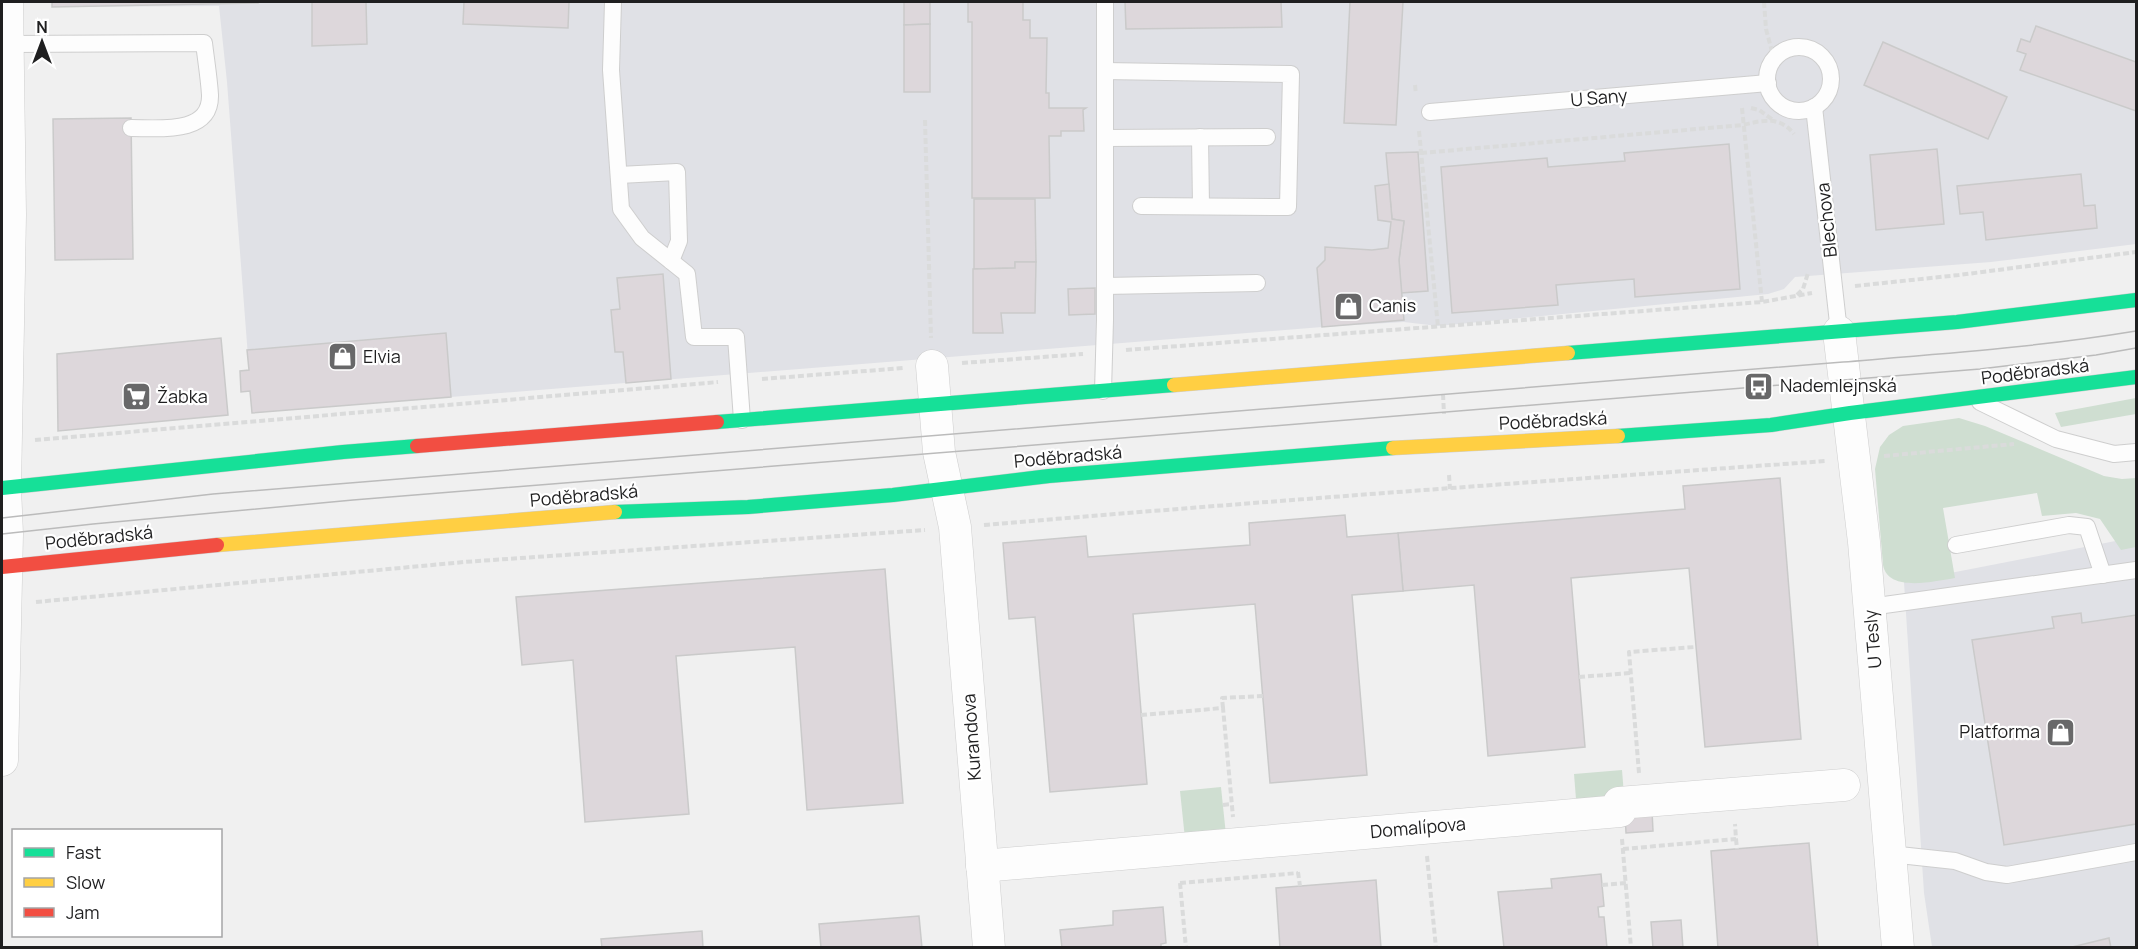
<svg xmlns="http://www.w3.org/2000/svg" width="2138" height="949" font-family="Manrope,sans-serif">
	<rect width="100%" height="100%" fill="#f0f0f0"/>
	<g fill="#e0e1e6">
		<polygon points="52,2 2136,2 2136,244 1991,262 1795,277 1784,289 1768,294 1438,326 1404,322 1322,327 252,413 250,391 241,392 240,371 249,370 227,82 219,6 52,7"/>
		<polygon points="2136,537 2136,947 1932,947 1924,893 1904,582"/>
	</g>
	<g fill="#cfded1">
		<polygon points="2136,398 2136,414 2061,427 2055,413"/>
		<path d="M1959 418 1985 426 2104 476 2122 479 2136 478V547L2121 550 2100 519 2076 513 2042 516 2037 493 1943 508 1955 578C1935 581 1888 593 1883 565L1875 469 1880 447 1889 435 1903 426Z"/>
		<polygon points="1622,770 1624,795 1576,799 1574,774"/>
		<polygon points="1221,787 1226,835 1185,839 1180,791"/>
	</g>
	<g fill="#ddd7db" stroke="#cacaca" stroke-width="1.5">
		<polygon points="52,2 258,2 258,3 52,7"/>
		<polygon points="312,2 366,2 367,44 312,46"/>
		<polygon points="464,2 569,2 568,28 463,24"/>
		<polygon points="904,2 930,2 930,24 904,25"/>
		<polygon points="968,2 1023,2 1023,20 1030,20 1030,38 1047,38 1046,93 1049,93 1049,108 1086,108 1083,110 1084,131 1061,131 1061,136 1049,136 1050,198 972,198 972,22 968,22"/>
		<polygon points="1125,2 1281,2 1282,27 1126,29"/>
		<polygon points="1350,2 1403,2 1396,125 1344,123"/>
		<polygon points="930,24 930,92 904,92 904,25"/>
		<polygon points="2036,26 2136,62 2136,111 2020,70 2026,54 2017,51 2021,39 2030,42"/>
		<polygon points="1883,42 2007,97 1988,139 1864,85"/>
		<polygon points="131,118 133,259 55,260 53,119"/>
		<polygon points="1729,144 1740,289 1635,297 1634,279 1556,285 1558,305 1452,313 1441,167 1547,158 1548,167 1625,161 1624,153"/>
		<polygon points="1937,149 1944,224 1876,230 1870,155"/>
		<polygon points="1418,152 1428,291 1401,293 1399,260 1404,221 1392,219 1386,153"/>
		<polygon points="2081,174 2084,206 2095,205 2097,228 1986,240 1983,212 1960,214 1957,186"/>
		<polygon points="1389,184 1392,219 1404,221 1399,260 1404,320 1322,327 1317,268 1325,260 1325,247 1372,250 1388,248 1391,222 1378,220 1375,186"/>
		<polygon points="974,199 1035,199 1036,262 1015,262 1015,268 974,269"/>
		<polygon points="1015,262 1036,262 1035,313 1001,313 1003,333 973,333 973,269 1015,268"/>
		<polygon points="663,274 671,379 626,383 623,352 615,352 611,310 620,309 617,278"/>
		<polygon points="1095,288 1095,314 1069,315 1068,289"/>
		<polygon points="446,333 451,397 252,413 250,391 241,392 240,371 249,370 247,350"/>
		<polygon points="221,338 228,415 58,431 57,354"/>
		<polygon points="1780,478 1801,739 1705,747 1689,568 1571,578 1585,747 1488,756 1474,585 1403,591 1398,533 1685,509 1683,486"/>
		<polygon points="1345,515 1347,537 1398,533 1403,591 1352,595 1367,775 1270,783 1255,604 1133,614 1147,784 1050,792 1035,617 1009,619 1003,543 1086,536 1088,557 1250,545 1249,523"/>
		<polygon points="885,569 903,803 807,810 795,647 676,656 689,814 585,822 573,660 522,665 516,597"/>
		<polygon points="2081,613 2082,623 2136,615 2136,824 2004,845 1972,640 2054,628 2052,617"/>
		<polygon points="1652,811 1653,831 1626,833 1625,813"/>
		<polygon points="1809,843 1818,948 1718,948 1711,851"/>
		<polygon points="1601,874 1604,906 1598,907 1599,917 1604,917 1607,948 1504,948 1498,892 1552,888 1551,879"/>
		<polygon points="1376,880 1381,948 1280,948 1276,888"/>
		<polygon points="1163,907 1166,943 1161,944 1161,948 1062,948 1060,930 1113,925 1113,911"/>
		<polygon points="919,916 922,948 821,948 819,924"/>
		<polygon points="1681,920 1683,948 1653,948 1651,922"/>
		<polygon points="702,931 703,948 602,948 601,939"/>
		<polygon points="2109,938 2111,948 2068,948"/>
	</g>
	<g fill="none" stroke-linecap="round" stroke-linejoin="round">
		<defs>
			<g id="lane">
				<polyline points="613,2 611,70 621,209 642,238 687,274 694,337 736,337 742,420"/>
				<path d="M8 44 204 43C206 60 209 78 210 95 211 135 158 128 131 128"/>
				<circle cx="1799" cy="79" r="32"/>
				<polyline points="1105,71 1291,74 1288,207 1141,206"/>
				<polyline points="1814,107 1839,332"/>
				<polyline points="1430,112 1768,83"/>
				<polyline points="1200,137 1201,206"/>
				<polyline points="1105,138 1267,137"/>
				<polyline points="619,175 677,172 679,241 671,261"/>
				<polyline points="1105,286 1257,283"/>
				<polyline points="1103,391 1105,320 1105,2"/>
				<polyline points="1980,402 2056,439 2114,454 2136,452"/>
				<polyline points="1956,545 2069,525 2087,527 2103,575"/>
				<polyline points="1870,607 2136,570"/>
				<polyline points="1890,854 1955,861 1986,872 2007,875 2136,852"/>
			</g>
			<g id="street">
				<polyline points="1839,332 1864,542 1898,948"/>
				<polyline points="932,366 939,452 955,527 989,948"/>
				<polyline points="2,760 7,534 5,488 10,215 7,2"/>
				<polyline points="982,866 1620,811 1619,803 1844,785"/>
			</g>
			<g id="fast">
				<polyline points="1568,353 1957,322 2136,300"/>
				<polyline points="717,422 1174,385"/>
				<polyline points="1618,436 1771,425 1850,413 2136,377"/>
				<polyline points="2,488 343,452 417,446"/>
				<polyline points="615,512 748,507 893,495 1049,476 1393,448"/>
			</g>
			<g id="slow">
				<polyline points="1174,385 1568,353"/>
				<polyline points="1393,448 1618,436"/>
				<polyline points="217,545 615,512"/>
			</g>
			<g id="jam">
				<polyline points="417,446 717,422"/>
				<polyline points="2,567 217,545"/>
			</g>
		</defs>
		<use href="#lane" stroke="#cecece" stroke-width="18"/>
		<use href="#street" stroke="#cecece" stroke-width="33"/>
		<use href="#fast" stroke="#cecece" stroke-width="15"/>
		<use href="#slow" stroke="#cecece" stroke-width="15"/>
		<use href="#jam" stroke="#cecece" stroke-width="15"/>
		<g stroke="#dadbdb" stroke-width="4" stroke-dasharray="6 3" stroke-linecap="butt">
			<polyline points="1764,2 1766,29 1774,59"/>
			<polyline points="1415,85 1416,94"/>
			<polyline points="1742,108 1762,302"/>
			<polyline points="1751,108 1759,110 1773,120"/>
			<polyline points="925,120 931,338"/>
			<polyline points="1419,131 1438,327"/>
			<path d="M1421 153 1743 125C1763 120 1780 116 1794 134"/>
			<polyline points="1855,286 1959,275 2136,252"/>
			<polyline points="1797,295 1803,289 1808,273"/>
			<polyline points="1126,350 1762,302 1812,293"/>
			<polyline points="962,363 1083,354"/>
			<polyline points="762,379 904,368"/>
			<polyline points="1443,394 1444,414"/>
			<polyline points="35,440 718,382"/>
			<polyline points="1884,456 2014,444"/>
			<polyline points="1449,475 1450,489"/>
			<path d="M984 525C1264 501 1545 481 1826 461"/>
			<polyline points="36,602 464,562 925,530"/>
			<polyline points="1579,677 1631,673"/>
			<polyline points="1223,708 1222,698 1263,696"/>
			<polyline points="1141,715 1223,708 1233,817"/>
			<polyline points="1639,773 1629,652 1695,647"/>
			<polyline points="1223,805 1232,804"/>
			<polyline points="1622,839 1631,948"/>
			<polyline points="1736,839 1737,849"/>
			<polyline points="1623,849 1736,839 1735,824"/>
			<polyline points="1427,856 1436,948"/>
			<polyline points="1298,872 1300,886"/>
			<polyline points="1180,883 1298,873"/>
			<polyline points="1180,883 1186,948"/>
			<polyline points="1602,885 1626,883"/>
		</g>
		<use href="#lane" stroke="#fdfdfd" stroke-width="16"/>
		<use href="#street" stroke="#fdfdfd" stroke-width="32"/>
		<use href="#fast" stroke="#16e098" stroke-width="14"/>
		<use href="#slow" stroke="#ffcf43" stroke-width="14"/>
		<use href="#jam" stroke="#f24e42" stroke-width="14"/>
		<g stroke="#bbb" stroke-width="1.5">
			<path d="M2 518 213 494 1843 362C1941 354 2039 347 2136 331"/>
			<polyline points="2,534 93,524 353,500 1980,369 2096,355 2136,348"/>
		</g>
	</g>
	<defs>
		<symbol id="shop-square" viewBox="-11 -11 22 22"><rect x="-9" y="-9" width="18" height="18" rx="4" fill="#686869" stroke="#fff"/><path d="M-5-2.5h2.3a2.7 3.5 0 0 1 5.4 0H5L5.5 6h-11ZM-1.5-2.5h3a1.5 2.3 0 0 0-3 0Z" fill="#fff"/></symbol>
		<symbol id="bus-square" viewBox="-11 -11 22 22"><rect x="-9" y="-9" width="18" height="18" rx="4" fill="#686869" stroke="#fff"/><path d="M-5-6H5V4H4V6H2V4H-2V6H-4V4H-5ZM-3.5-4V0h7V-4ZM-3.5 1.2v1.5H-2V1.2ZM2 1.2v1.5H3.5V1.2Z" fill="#fff"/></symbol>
		<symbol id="supermarket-square" viewBox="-11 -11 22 22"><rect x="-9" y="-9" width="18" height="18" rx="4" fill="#686869" stroke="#fff"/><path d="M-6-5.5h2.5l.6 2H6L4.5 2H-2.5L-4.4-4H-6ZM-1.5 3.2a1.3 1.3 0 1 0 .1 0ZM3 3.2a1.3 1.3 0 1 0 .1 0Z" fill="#fff"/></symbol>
	</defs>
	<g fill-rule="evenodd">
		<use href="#shop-square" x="1332" y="290" width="33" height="33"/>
		<use href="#shop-square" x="326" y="340" width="33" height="33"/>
		<use href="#bus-square" x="1742" y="370" width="33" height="33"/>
		<use href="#supermarket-square" x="120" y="380" width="33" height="33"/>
		<use href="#shop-square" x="2044" y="716" width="33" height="33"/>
	</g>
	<g text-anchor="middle" stroke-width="4.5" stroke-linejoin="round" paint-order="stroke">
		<g font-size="18" fill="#1f1f20" stroke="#fff">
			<text transform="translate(1599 98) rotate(-5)" y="6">U Sany</text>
			<text transform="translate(1827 220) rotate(-96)" y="6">Blechova</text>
			<text transform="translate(2035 372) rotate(-7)" y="6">Poděbradská</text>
			<text transform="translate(1553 421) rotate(-3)" y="6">Poděbradská</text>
			<text transform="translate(1068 457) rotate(-5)" y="6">Poděbradská</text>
			<text transform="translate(584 496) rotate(-5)" y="6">Poděbradská</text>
			<text transform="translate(99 538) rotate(-6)" y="6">Poděbradská</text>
			<text transform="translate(1873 639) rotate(-95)" y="6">U Tesly</text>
			<text transform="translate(972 737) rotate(-94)" y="6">Kurandova</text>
			<text transform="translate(1418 828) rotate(-5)" y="6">Domalípova</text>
		</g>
		<g font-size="18" fill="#1f1f20" stroke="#fff" text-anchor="start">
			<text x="1369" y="312">Canis</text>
			<text x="363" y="363">Elvia</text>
			<text x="1780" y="392">Nademlejnská</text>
			<text x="157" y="403">Žabka</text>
			<text x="2040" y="738" text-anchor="end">Platforma</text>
		</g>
	</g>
	<rect width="2138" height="949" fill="none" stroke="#1f1f20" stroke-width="6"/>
	<rect x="12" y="829" width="210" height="108" fill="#ffffff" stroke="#a5a5a6" stroke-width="1.5"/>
	<rect x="24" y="848" width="30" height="9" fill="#16e098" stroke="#a5a5a6" stroke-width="1.5"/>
	<text x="66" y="859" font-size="18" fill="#1f1f20">Fast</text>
	<rect x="24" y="878" width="30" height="9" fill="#ffcf43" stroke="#a5a5a6" stroke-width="1.5"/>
	<text x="66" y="889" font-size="18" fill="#1f1f20">Slow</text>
	<rect x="24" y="908" width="30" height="9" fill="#f24e42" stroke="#a5a5a6" stroke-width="1.5"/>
	<text x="66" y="919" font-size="18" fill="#1f1f20">Jam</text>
	<g transform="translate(42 42)" stroke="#ffffff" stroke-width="4.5" paint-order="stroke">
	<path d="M0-4.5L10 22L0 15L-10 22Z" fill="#1f1f20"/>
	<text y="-9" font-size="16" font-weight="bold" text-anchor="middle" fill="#1f1f20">N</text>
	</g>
</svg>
